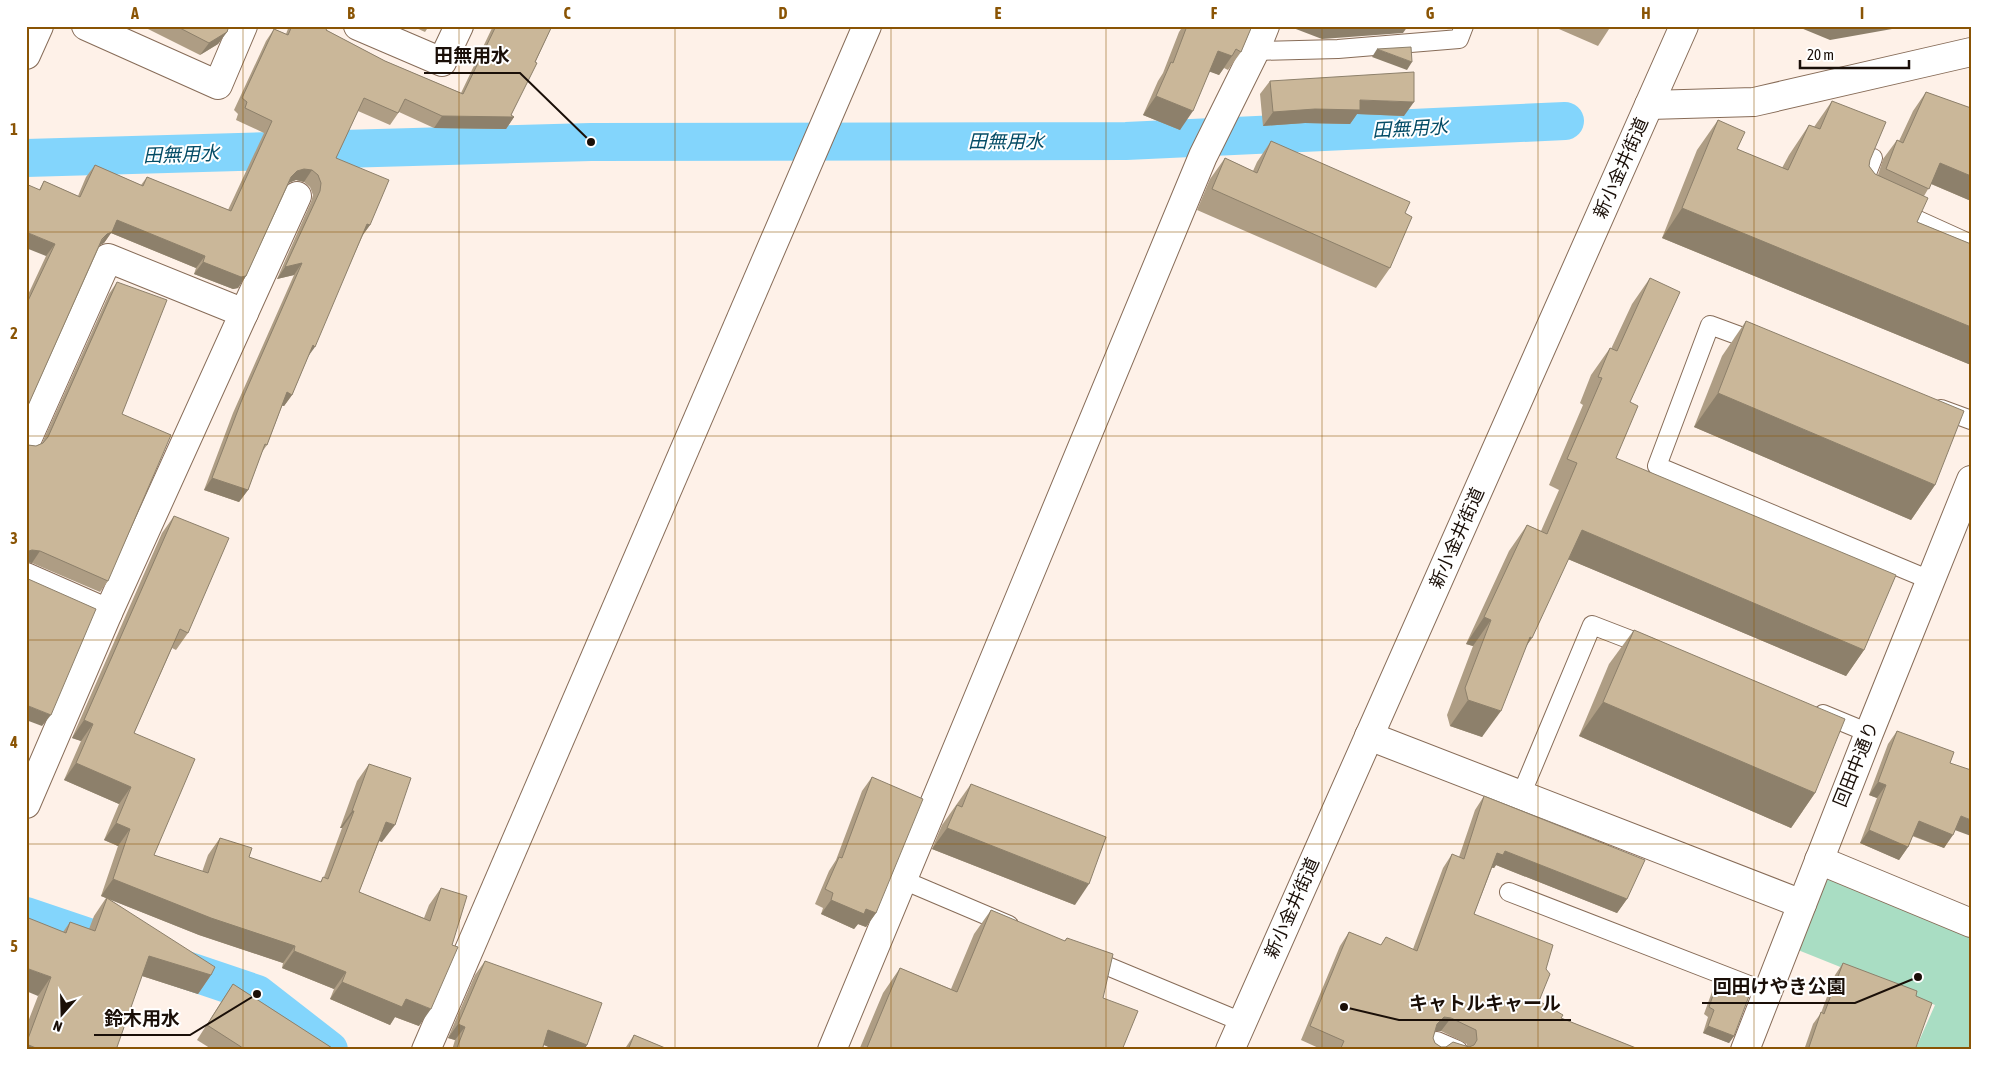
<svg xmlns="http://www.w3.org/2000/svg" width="1997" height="1076" font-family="'Asap Condensed','Noto Sans JP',sans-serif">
	<rect width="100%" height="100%" fill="#fef1e8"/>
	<polygon fill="#a9ddc3" points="1830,878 1971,930 1971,1050 1915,1050 1935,1005 1798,950 1820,887"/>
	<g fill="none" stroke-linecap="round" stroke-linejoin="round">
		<g stroke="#83d5fc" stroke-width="38">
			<polyline points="26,158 591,142 1126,141 1565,121"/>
			<polyline points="26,916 257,994 329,1050"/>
		</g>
		<defs>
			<g id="service">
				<polyline points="1255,51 1338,49 1459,39 1464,26"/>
				<polyline points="1861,189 1873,158"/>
				<polyline points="1896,210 1971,244"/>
				<polyline points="1759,343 1710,325 1657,466 1930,580"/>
				<polyline points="1941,409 1971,420"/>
				<polyline points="1823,714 1869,733"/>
				<polyline points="1521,795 1592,625 1649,647"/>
				<polyline points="903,880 1009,925"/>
				<polyline points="1509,892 1767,992"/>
				<polyline points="1088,958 1242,1022"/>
				<polyline points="1434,1050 1437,1041 1458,1050"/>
			</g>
			<g id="minor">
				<polyline points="86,26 218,85 243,26"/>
				<polyline points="358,26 442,62 459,26"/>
				<polyline points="26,55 39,26"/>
				<polyline points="1649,105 1754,102 1971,52"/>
				<polyline points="26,442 108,258 244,313"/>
				<polyline points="26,577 108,613"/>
				<polyline points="1369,736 1802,904"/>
				<polyline points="26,804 108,613 297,196"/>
				<polyline points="1819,860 1971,923"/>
				<polyline points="426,1050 867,26"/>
				<polyline points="832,1050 1203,156 1255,51 1265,26"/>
				<polyline points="1745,1050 1869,733 1971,480"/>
			</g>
			<polyline id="secondary" points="1230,1050 1684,26"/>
		</defs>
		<use href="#service" stroke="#876c58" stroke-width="20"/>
		<use href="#minor" stroke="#876c58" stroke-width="30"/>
		<use href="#secondary" stroke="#876c58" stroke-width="30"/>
		<use href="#service" stroke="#fff" stroke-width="18"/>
		<use href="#minor" stroke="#fff" stroke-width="28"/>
		<use href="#secondary" stroke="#fff" stroke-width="28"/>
	</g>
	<g fill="#ae9d84" fill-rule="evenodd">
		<polygon points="147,26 229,26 227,32 218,44 200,55 146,28"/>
		<polygon points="289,26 328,26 326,30 385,61 461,93 493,26 552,26 511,115 514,117 506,129 434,128 399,112 390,125 358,111 336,158 370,225 363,235 308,357 292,395 284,406 282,406 267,445 262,452 248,490 239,502 204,490 233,413 294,275 277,279 311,202 313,195 310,187 304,182 296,180 289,183 246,276 238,288 233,289 194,274 196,268 111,233 104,243 100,245 26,410 26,299 46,256 39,190 44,181 78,196 86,177 95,165 141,185 147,177 228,210 264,133 236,120 238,114 234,110 266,41 274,29 286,34"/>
		<polygon points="412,26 429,26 425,32"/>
		<polygon points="1183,26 1252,26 1241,52 1228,70 1224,68 1219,75 1210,71 1180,130 1143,115 1158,81 1163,73 1179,32"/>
		<polygon points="1552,26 1611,26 1598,46"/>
		<polygon points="1270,81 1404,116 1357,114 1350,124 1305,123 1263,126 1260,94"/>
		<polygon points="1926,92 1970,108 1971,108 1971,201 1931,184 1924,196 1917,222 1971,244 1971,365 1662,238 1697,150 1718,120 1737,149 1782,168 1789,155 1809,125 1814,127 1832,101 1870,160 1869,166 1875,174 1878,175 1883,159 1897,140 1899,141 1913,111"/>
		<polygon points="1271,141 1405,213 1390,268 1376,288 1197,210 1210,179 1225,158 1253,171 1257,162"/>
		<polygon points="1650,278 1630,402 1616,458 1864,650 1846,676 1568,559 1482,737 1450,726 1447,715 1473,646 1466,644 1509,551 1527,525 1541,531 1559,490 1549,485 1583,405 1580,403 1591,375 1610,348 1611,349 1632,304"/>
		<polygon points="117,282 122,414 108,581 100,592 32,563 26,562 26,443 28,445 36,446 42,443 109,294"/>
		<polygon points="1746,321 1935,485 1911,520 1694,427 1722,356"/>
		<polygon points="174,516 188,633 176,650 172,648 134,733 154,855 202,872 208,855 220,838 249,857 320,882 324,877 342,828 340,828 357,781 369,764 382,842 379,841 359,892 424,918 429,905 441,888 419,1026 395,1017 390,1025 330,999 334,989 282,968 283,963 199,935 109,899 211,975 198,994 142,976 26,1050 26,1027 38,996 63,932 70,922 89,929 94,916 106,898 101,896 118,846 104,840 119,804 64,780 81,741 72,738 162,533"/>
		<polygon points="1634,630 1815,793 1791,828 1579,736 1609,664"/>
		<polygon points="1897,731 1950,763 1955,830 1944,848 1912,836 1908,847 1899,860 1860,843 1877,798 1869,795 1888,744"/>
		<polygon points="872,777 876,913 866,927 858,924 854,929 821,914 823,908 815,904 829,871 836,860 862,791"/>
		<polygon points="971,784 1075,905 932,849 942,825"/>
		<path d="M1484 796 1627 899 1617 913 1496 865 1494 868H1492L1474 914 1546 969 1539 1001 1561 1018 1641 1050H1323L1301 1040 1340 946 1349 932 1381 945 1386 937 1413 949 1443 868 1452 854 1459 857 1475 810ZM1435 1031H1441L1467 1044V1046L1441 1047 1435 1043 1433 1038Z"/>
		<polygon points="991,910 1064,941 1067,938 1103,998 1122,1050 859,1050 883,993 900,968 951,989 974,934"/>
		<polygon points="485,961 587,1045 584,1050 556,1050 544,1045 542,1050 452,1050 455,1040 448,1038 475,975"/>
		<polygon points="1843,963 1916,996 1915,1050 1804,1050 1813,1024 1821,1013 1835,975"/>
		<polygon points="1718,981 1734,1036 1729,1043 1703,1033 1708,1017 1704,1014 1713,989"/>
		<polygon points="233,984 335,1050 213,1050 197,1040 223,999"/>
		<polygon points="634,1035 670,1050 624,1050"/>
	</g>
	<g fill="#8d806b">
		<polygon points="1288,26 1408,26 1403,33 1322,39"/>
		<polygon points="1796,26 1894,26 1892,29 1830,40"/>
		<polygon points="227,32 218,44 200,55 209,43"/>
		<polygon points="1377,49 1412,62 1407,70 1372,57"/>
		<polygon points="1218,51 1232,56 1219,75 1205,70"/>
		<polygon points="1156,96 1193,111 1180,130 1143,115"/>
		<polygon points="1360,100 1414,102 1404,116 1357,114 1350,124 1305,123 1263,126 1273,112"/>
		<polygon points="442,116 514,117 506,129 434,128"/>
		<polygon points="1940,163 1971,176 1971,201 1927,182"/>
		<polygon points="304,169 312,170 304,182 296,180 288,183 291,177 297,171"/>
		<polygon points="1682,208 1971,327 1971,365 1662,238"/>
		<polygon points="117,220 205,256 196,268 111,233 104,243 98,246"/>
		<polygon points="367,224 370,225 361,237"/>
		<polygon points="26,232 55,244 46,256 26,248"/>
		<polygon points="203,262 246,276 238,288 233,289 194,274"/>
		<polygon points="302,263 294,275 277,279 285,267"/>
		<polygon points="313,345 315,347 307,358"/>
		<polygon points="287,392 292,395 284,406 279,404"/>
		<polygon points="1718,393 1935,485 1911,520 1694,427"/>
		<polygon points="212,478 248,490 239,502 204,490"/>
		<polygon points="1582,530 1864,650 1846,676 1563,557"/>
		<polygon points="32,550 40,551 32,563 26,562 26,552"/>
		<polygon points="1484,617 1491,620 1473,646 1466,644"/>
		<polygon points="1530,637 1532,638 1514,664"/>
		<polygon points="1468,700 1501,711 1482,737 1450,726"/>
		<polygon points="1603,702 1815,793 1791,828 1579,736"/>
		<polygon points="26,705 51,715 42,726 26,720"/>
		<polygon points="84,720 93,724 81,741 72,738"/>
		<polygon points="76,763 131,787 119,804 64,780"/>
		<polygon points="1878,782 1886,785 1877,798 1869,795"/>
		<polygon points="352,811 354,811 342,828 340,828"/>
		<polygon points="1961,816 1971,820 1971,836 1952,829"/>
		<polygon points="1919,821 1953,835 1944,848 1909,834"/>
		<polygon points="386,822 395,825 382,842 374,839"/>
		<polygon points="116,823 130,829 118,846 104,840"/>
		<polygon points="947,828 1089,884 1075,905 932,849"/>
		<polygon points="1869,830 1908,847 1899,860 1860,843"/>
		<polygon points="1505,851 1627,899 1617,913 1496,865 1494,868 1488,866 1497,853"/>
		<polygon points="113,879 295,946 283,963 199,935 101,896"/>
		<polygon points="831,900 866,909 876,913 866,927 858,924 854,929 821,914"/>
		<polygon points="294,951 346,972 334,989 282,968"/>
		<polygon points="149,956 211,975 198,994 136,974"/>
		<polygon points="26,968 51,977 38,996 26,991"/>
		<polygon points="342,982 406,999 431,1009 419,1026 395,1017 390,1025 330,999"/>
		<polygon points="1444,1017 1451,1018 1441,1031 1435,1031 1437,1024"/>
		<polygon points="458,1024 465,1027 455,1040 448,1038"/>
		<polygon points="1708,1026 1734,1036 1729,1043 1703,1033"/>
		<polygon points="548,1030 587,1045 584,1050 556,1050 539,1043"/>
		<polygon points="26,1044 41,1050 26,1050"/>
	</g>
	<g fill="#cab799" stroke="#8d806b" fill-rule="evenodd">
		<polygon points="176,26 229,26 227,32 209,43"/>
		<polygon points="292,26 328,26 326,30 385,61 463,94 496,26 552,26 535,62 537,63 511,115 514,117 442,116 405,99 398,113 364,98 336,158 389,180 370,225 367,224 315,347 313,345 292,395 287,392 267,445 265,444 248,490 212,478 241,402 302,263 285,267 320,191 321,183 318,175 312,170 304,169 297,171 291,177 246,276 241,277 203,262 205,256 117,220 112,232 107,234 102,239 26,410 26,305 55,244 26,232 26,184 40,190 44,181 80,197 95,165 143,186 147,177 231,211 272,121 245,108 247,102 242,98 274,29 288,35"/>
		<polygon points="1187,26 1252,26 1241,52 1236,49 1232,56 1218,51 1193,111 1156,96 1171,62 1173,63"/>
		<polygon points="1411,47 1412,62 1377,49"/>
		<polygon points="1414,72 1414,102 1360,100 1360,110 1315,109 1273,112 1270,81"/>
		<polygon points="1926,92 1971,108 1971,176 1940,163 1929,189 1886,169 1897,140 1903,143"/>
		<polygon points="1832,101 1886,122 1870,160 1869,166 1875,174 1928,198 1917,222 1971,244 1971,327 1682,208 1718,120 1745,132 1737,149 1788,170 1809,125 1820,129"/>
		<polygon points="1271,141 1410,202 1405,213 1412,217 1390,268 1212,189 1225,158 1257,173"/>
		<polygon points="1650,278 1680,292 1630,402 1638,406 1616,458 1896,575 1864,650 1582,530 1532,638 1530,637 1501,711 1468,700 1465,688 1491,620 1484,617 1527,525 1547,534 1577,463 1567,459 1602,378 1598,377 1610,348 1617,351"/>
		<polygon points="117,282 167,300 122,414 171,435 108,581 40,551 32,550 26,552 26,443 28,445 36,446 43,443 48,437"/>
		<polygon points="1746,321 1964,411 1935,485 1718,393"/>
		<polygon points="174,516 229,538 188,633 180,629 134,733 195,759 154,855 208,873 220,838 252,848 249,857 321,882 323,877 328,879 354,811 352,811 369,764 411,778 395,825 386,822 359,892 430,921 441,888 467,896 452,945 458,947 431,1009 406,999 402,1007 342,982 346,972 294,951 295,946 211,918 113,879 130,829 116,823 131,787 76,763 93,724 84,720"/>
		<polygon points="26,578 96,609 51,715 26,705"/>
		<polygon points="1634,630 1845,719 1815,793 1603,702"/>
		<polygon points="1897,731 1954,752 1950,763 1971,770 1971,820 1961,816 1953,835 1919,821 1908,847 1869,830 1886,785 1878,782"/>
		<polygon points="872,777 923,799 876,913 866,909 864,914 831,900 833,893 825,889 839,857 842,858"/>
		<polygon points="971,784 1106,837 1089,884 947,828 957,805 962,807"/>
		<path d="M1484 796 1645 860 1627 899 1505 851 1503 855 1497 853 1474 914 1553 945 1546 969 1550 974 1539 1001 1563 1015 1561 1018 1641 1050H1340L1344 1041 1310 1026 1349 932 1381 945 1386 937 1417 951 1452 854 1464 859ZM1444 1017 1451 1018 1476 1030 1477 1040 1474 1045 1469 1047 1453 1042 1446 1047H1441L1435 1043 1433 1038 1437 1024Z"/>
		<polygon points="107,898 215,967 211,975 149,956 116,1050 41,1050 26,1044 51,977 26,968 26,917 66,933 70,922 95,931"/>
		<polygon points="991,910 1065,941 1067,938 1113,954 1103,998 1138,1011 1122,1050 866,1050 900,968 957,992"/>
		<polygon points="485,961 602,1003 587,1045 548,1030 542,1050 456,1050 465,1027 458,1024"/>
		<polygon points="1843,963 1917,991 1916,996 1932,1003 1915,1050 1808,1050 1821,1012 1824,1014"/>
		<polygon points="1718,981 1749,996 1734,1036 1708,1026 1714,1010 1709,1007"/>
		<polygon points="233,984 329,1046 335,1050 246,1050 207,1025"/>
		<polygon points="634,1035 670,1050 628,1050"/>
	</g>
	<path fill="none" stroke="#8a5404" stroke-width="1" stroke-opacity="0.55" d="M243 26V1050M459 26V1050M675 26V1050M891 26V1050M1106 26V1050M1322 26V1050M1538 26V1050M1754 26V1050M26 232H1971M26 436H1971M26 640H1971M26 844H1971"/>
	<g text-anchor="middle" stroke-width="4" stroke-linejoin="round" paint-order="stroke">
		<g font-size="18" fill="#1a0f08" stroke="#fff">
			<text transform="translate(1621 168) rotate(-66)" y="6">新小金井街道</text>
			<text transform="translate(1457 538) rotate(-66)" y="6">新小金井街道</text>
			<text transform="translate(1856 764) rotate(-68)" y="6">回田中通り</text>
			<text transform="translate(1292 908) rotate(-66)" y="6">新小金井街道</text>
		</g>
		<g font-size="19" font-style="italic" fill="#044c66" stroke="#fff">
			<text transform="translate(1410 128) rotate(-3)" y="7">田無用水</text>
			<text x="1006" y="148">田無用水</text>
			<text transform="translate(181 154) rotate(-2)" y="7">田無用水</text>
		</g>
	</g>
	<path fill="none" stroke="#1a0f08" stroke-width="2" d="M591 142L520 73H424M1918 977L1855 1003H1702M1344 1007L1399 1020H1571M257 994L190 1035H94"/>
	<g fill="#1a0f08" stroke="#fff" stroke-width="2">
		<circle cx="591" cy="142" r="5"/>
		<circle cx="1918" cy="977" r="5"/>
		<circle cx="1344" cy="1007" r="5"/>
		<circle cx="257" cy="994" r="5"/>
	</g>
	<g font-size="19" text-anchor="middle" font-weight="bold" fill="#1a0f08" stroke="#fff" stroke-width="4" stroke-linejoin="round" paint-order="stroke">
		<text x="472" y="62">田無用水</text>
		<text x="1779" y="993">回田けやき公園</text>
		<text x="1485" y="1010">キャトルキャール</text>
		<text x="142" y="1025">鈴木用水</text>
	</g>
	<rect width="1997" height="1076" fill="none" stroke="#ffffff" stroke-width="55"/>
	<g transform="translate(62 1014) rotate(200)" stroke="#ffffff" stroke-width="4" paint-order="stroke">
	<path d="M0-4L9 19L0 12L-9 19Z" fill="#1a0f08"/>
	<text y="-8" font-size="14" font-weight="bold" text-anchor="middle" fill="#1a0f08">N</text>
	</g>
	<path d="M1800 60v8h109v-8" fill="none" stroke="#1a0f08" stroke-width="2.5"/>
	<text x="1807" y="60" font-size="15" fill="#1a0f08" stroke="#ffffff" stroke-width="4" paint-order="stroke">20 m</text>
	<rect x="28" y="28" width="1942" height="1020" fill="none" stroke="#8a5404" stroke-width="2"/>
	<g font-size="16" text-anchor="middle" font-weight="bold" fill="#8a5404">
		<text x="135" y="19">A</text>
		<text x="351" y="19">B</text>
		<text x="567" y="19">C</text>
		<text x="783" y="19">D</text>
		<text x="998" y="19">E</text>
		<text x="1214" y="19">F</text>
		<text x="1430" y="19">G</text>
		<text x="1646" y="19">H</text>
		<text x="1862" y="19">I</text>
		<text x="14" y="135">1</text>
		<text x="14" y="339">2</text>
		<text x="14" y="544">3</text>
		<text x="14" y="748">4</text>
		<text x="14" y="952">5</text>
	</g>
</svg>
